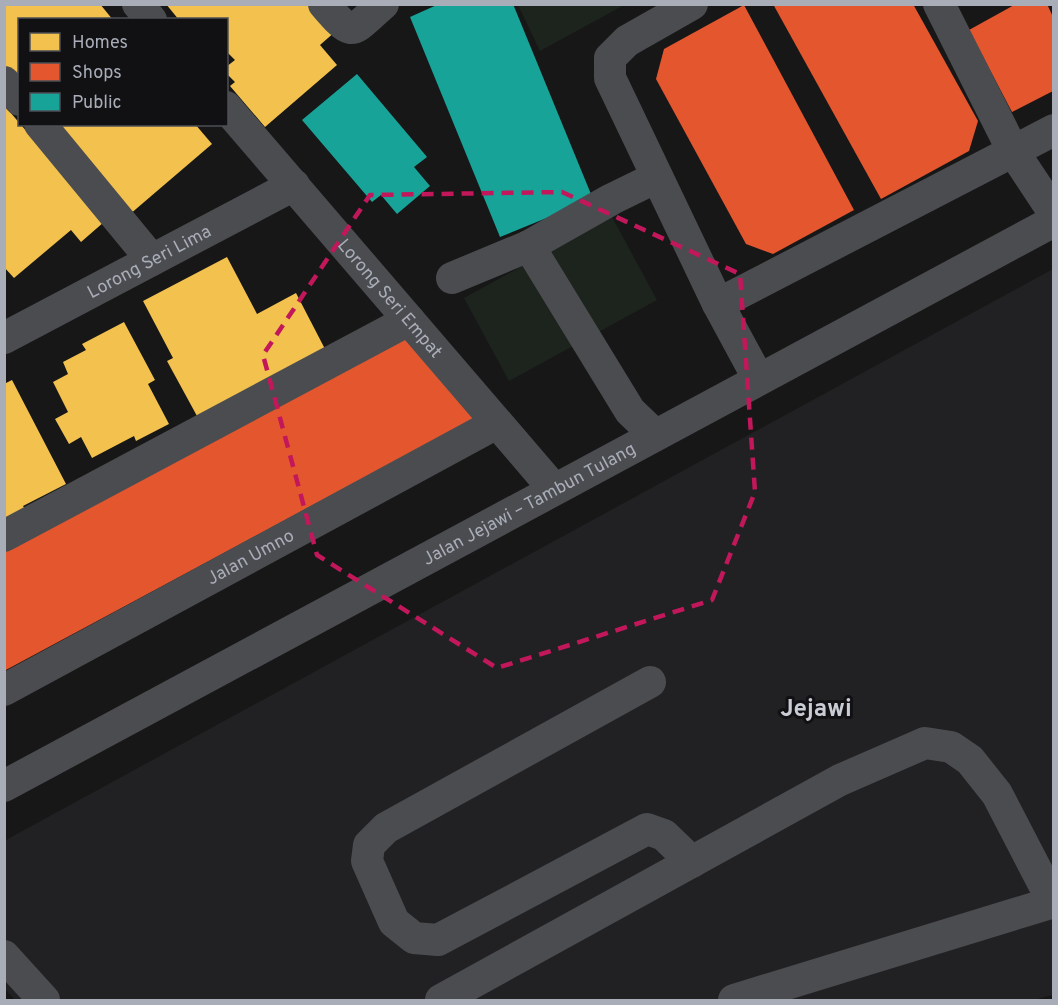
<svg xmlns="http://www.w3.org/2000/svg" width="1058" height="1005" font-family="Overpass,sans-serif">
	<rect width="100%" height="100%" fill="#171717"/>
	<polygon fill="#212123" points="1053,269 1053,995 1033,1000 15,1000 5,989 4,841"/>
	<g fill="#1d241e">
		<polygon points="518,5 624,5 540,51"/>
		<polygon points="612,217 657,300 509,381 464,298"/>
	</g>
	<g fill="#f2c14e">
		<polygon points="4,4 100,4 113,20 20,20 20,86 4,69"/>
		<polygon points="166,4 313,4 336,31 320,45 337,65 265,127 230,86 235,82 226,73 226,67 235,60 226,51 226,20 179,20"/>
		<polygon points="4,105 104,222 81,242 71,230 14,278 4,267"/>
		<polygon points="52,124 195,124 212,144 129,215"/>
		<polygon points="227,257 257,314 296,293 325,349 197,416 167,361 173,358 143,301"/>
		<polygon points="124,322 155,380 148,384 169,424 136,441 134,436 92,458 81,437 69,444 55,419 68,412 53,382 68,374 63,362 86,350 82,344"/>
		<polygon points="12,380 66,484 23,506 26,511 4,522 4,384"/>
	</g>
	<g fill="#e4572e">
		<polygon points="773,4 913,4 978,121 969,151 881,199"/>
		<polygon points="1016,4 1047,4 1053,17 1053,91 1012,112 969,30"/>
		<polygon points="744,5 854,210 773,254 746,244 656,79 664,49"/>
		<polygon points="407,331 479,416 4,671 4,548"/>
	</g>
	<g fill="#17a398">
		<polygon points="439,4 513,4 593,199 500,237 410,17"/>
		<polygon points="357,74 427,157 414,167 430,186 397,214 381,195 372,202 302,120"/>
	</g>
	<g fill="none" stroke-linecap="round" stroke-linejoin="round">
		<g stroke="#4b4c50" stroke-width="32">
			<polyline points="138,4 151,20"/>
			<path d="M324 4C354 39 350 33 383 4"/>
			<polyline points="692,4 627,41 610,58 610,78 718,304 758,378"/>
			<polyline points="939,4 1013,151 1054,213"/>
			<polyline points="4,82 20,100"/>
			<path id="s1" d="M226 107 554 489"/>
			<polyline points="40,124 152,260"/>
			<polyline points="529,246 612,199 657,177"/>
			<polyline points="452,278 529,246 630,411 654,434"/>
			<polyline points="718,304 1054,130"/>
			<path id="s2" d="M4 338 294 185"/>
			<polyline points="4,536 409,320"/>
			<polyline points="650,682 386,828 369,845 367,861 394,922 414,938 438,940 647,829 664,835 692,862"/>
			<path id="s3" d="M4 690 497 423"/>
			<path id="s4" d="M4 786 1054 221"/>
			<polyline points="4,956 44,1000"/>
			<polyline points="441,1000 840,780 925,743 951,747 970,760 997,794 1053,902"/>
			<polyline points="734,1000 1054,902"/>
		</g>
	</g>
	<path fill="none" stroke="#c2185b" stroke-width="4.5" stroke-dasharray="12 8" stroke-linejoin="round" d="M562 192 740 274 755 492 712 600 497 668 317 555 263 355 370 195Z"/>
	<g text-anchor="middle" stroke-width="6" stroke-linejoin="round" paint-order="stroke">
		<g font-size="18" fill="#a8adb8" stroke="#111113">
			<text dy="6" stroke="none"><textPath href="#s2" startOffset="164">Lorong Seri Lima</textPath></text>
			<text dy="6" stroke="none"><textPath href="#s1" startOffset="252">Lorong Seri Empat</textPath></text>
			<text dy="6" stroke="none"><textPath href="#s4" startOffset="596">Jalan Jejawi – Tambun Tulang</textPath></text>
			<text dy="6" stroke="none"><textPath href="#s3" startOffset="280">Jalan Umno</textPath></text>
		</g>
		<g font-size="24" font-weight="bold" fill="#c9ccd4" stroke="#111113">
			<text x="816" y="716">Jejawi</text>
		</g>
	</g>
	<rect width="1058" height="1005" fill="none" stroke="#a8adb8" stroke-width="12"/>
	<rect x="18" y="18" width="210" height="108" fill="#111113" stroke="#4d4f55" stroke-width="1.5"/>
	<rect x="30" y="33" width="30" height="18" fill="#f2c14e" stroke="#4d4f55" stroke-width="1.5"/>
	<text x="72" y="48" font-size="18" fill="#a8adb8">Homes</text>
	<rect x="30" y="63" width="30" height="18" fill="#e4572e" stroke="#4d4f55" stroke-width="1.5"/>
	<text x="72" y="78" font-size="18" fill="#a8adb8">Shops</text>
	<rect x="30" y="93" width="30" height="18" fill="#17a398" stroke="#4d4f55" stroke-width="1.5"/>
	<text x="72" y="108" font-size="18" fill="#a8adb8">Public</text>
</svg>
